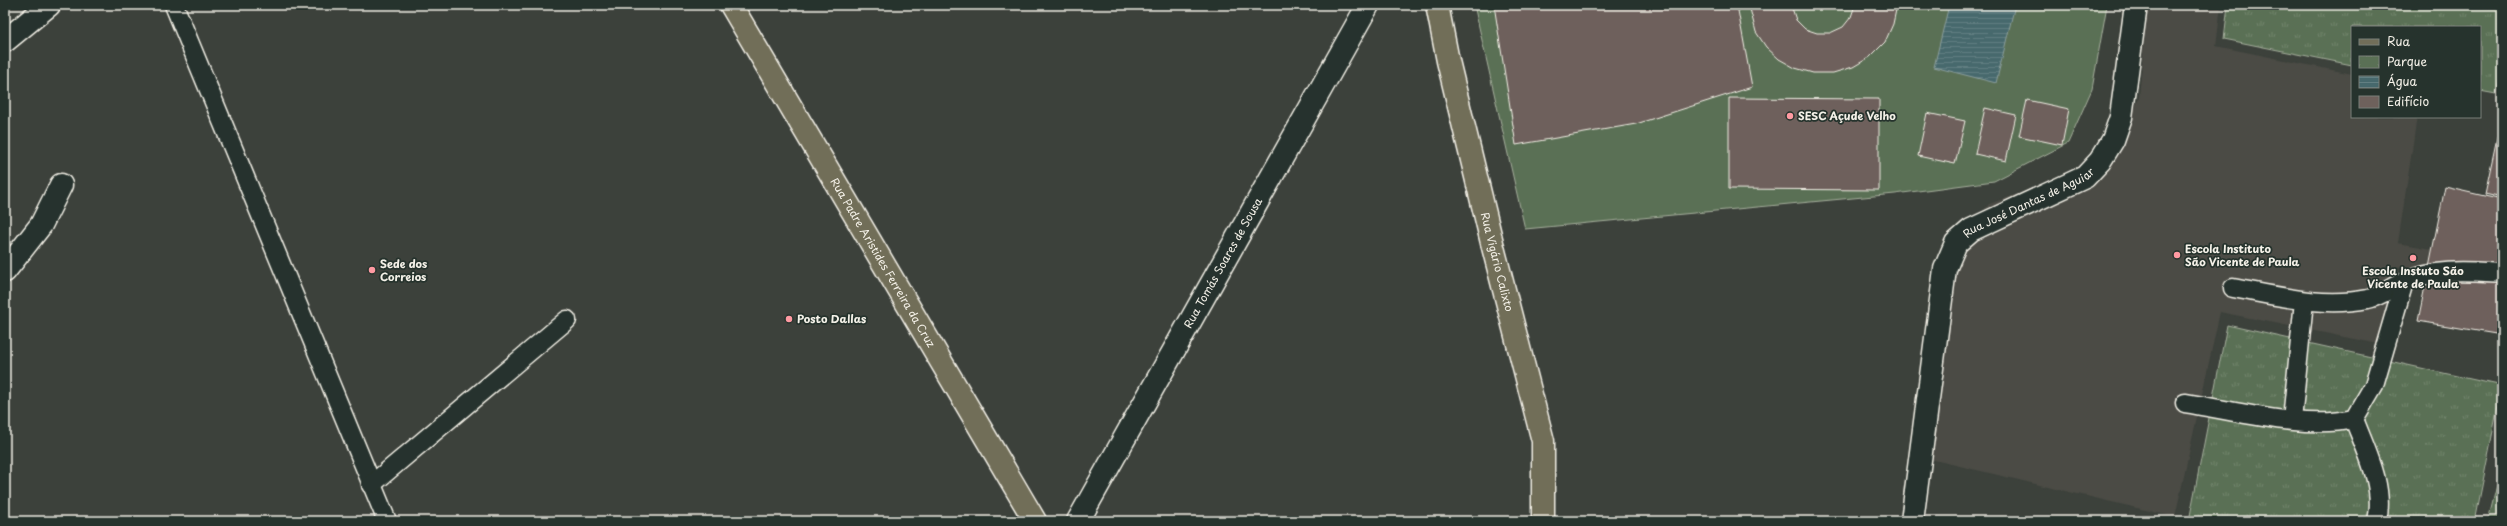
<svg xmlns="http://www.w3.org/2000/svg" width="2507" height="526" font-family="'Playpen Sans',sans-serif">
	<defs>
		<pattern id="park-tufts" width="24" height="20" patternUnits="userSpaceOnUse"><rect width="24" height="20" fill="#5a7055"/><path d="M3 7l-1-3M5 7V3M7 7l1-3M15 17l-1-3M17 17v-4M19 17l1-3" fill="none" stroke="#72856d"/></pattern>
		<pattern id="water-rules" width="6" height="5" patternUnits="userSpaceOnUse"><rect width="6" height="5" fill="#47696d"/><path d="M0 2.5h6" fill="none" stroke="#627f82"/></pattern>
	</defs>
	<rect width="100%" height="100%" fill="#3c413b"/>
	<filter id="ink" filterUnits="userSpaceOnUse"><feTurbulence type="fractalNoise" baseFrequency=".025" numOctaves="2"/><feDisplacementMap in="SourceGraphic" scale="8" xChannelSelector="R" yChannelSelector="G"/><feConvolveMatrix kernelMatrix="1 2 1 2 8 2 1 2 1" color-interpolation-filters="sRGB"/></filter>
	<g filter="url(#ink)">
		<polygon fill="#4b4b45" points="2147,5 2221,5 2216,46 2352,74 2352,117 2417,117 2398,243 2432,249 2428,271 2394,266 2384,345 2220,312 2175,517 1930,459 1961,238 1989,204 2086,170 2115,151 2139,98"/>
		<g fill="url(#park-tufts)" stroke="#a7b09e">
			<polygon points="2228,5 2502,5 2502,70 2496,94 2480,91 2480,27 2352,27 2352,65 2224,39"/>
			<polygon points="2227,325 2502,386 2475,521 2189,521"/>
		</g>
		<g fill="#5a7055" stroke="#a7b09e">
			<polygon points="1474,5 2107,5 2092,89 2068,143 1994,181 1895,194 1525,229"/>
			<polygon points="2502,465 2502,521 2488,521"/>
		</g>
		<polygon fill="url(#water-rules)" stroke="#8c9f9e" points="1949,5 2015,5 1996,83 1934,67"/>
		<g fill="#6e615c" stroke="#f4f1e8">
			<polygon points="1494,5 1737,5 1752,87 1636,124 1516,145"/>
			<polygon points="1749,5 1791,5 1796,20 1805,29 1817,33 1830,33 1843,27 1851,17 1855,5 1897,5 1893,24 1885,42 1870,57 1853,67 1833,73 1813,73 1795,68 1779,59 1766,47 1756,32"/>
			<polygon points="1729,98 1879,99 1879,190 1729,189"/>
			<polygon points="2027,100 2069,109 2062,145 2019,136"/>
			<polygon points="1985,108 2016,115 2006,161 1975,154"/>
			<polygon points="1927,113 1965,121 1955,164 1918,156"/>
			<polygon points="2502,114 2502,198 2485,194"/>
			<polygon points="2445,187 2502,200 2502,335 2418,321"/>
		</g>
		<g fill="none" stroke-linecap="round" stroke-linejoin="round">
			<defs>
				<g id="lane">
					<polyline points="174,5 387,521"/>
					<path d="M2233 288C2278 296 2322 308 2368 299 2380 297 2392 287 2404 282 2436 268 2468 271 2502 273"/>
					<path d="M2185 403C2237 411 2303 430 2354 419L2374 385 2404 282"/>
					<path d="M2354 419C2366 451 2385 486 2377 521"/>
					<polyline points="2292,420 2304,301"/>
					<polyline points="371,485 567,320"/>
				</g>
				<g id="street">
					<polyline points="5,271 41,225 61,185"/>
					<path id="s1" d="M1078 521 1368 5"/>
					<path id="s2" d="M1912 521 1945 269 1956 243 1971 230 2085 177 2100 161 2113 140 2121 117 2136 5"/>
				</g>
				<polyline id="secondary" points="5,41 49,5"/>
				<g id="primary">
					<path id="s3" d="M731 5 1035 521"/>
					<path id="s4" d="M1437 5 1448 61 1493 247 1543 441V521"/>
				</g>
			</defs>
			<use href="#lane" stroke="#f4f1e8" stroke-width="21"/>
			<use href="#street" stroke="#f4f1e8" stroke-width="25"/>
			<use href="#secondary" stroke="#f4f1e8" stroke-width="25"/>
			<use href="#primary" stroke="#f4f1e8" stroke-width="25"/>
			<use href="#lane" stroke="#26332d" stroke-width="18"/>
			<use href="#street" stroke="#26332d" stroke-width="22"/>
			<use href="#secondary" stroke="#26332d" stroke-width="22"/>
			<use href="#primary" stroke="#716e59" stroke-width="22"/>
		</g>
	</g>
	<g fill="#ff9aa2" stroke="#26332d" stroke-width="1.5">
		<circle cx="1790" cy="116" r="4"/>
		<circle cx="2177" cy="255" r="4"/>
		<circle cx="2413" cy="258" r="4"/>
		<circle cx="372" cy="270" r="4"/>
		<circle cx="789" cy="319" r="4"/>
	</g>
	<g text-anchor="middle" stroke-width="3.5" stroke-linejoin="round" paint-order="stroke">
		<g font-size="11" font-weight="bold" fill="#f4f1e8" stroke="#26332d" text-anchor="start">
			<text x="1798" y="120">SESC Açude Velho</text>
			<text x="2185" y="253">Escola Instituto<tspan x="2185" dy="13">São Vicente de Paula</tspan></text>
			<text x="380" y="268">Sede dos<tspan x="380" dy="13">Correios</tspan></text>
			<text x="2413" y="275" text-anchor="middle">Escola Instuto São<tspan x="2413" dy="13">Vicente de Paula</tspan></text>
			<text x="797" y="323">Posto Dallas</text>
		</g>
		<g font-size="11" fill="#f4f1e8" stroke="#26332d">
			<text dy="4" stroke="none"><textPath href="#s2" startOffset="366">Rua José Dantas de Aguiar</textPath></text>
			<text dy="4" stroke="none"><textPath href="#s4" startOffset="264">Rua Vigário Calixto</textPath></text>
			<text dy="4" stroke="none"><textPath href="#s3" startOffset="299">Rua Padre Aristides Ferreira da Cruz</textPath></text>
			<text dy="4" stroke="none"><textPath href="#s1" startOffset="296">Rua Tomás Soares de Sousa</textPath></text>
		</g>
	</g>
	<rect width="2507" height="526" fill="none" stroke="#26332d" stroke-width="20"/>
	<rect x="10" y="10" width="2487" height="506" fill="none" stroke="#f4f1e8" stroke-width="1.5" filter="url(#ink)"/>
	<rect x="2351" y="26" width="130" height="92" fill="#26332d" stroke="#787f78"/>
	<rect x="2359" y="39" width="20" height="6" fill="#716e59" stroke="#787f78"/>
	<text x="2387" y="46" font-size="12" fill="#f4f1e8">Rua</text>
	<rect x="2359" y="56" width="20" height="12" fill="url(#park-tufts)" stroke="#787f78"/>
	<text x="2387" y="66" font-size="12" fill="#f4f1e8">Parque</text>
	<rect x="2359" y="76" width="20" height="12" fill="url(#water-rules)" stroke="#787f78"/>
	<text x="2387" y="86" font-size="12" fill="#f4f1e8">Água</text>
	<rect x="2359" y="96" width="20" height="12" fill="#6e615c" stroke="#787f78"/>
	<text x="2387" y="106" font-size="12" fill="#f4f1e8">Edifício</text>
</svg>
